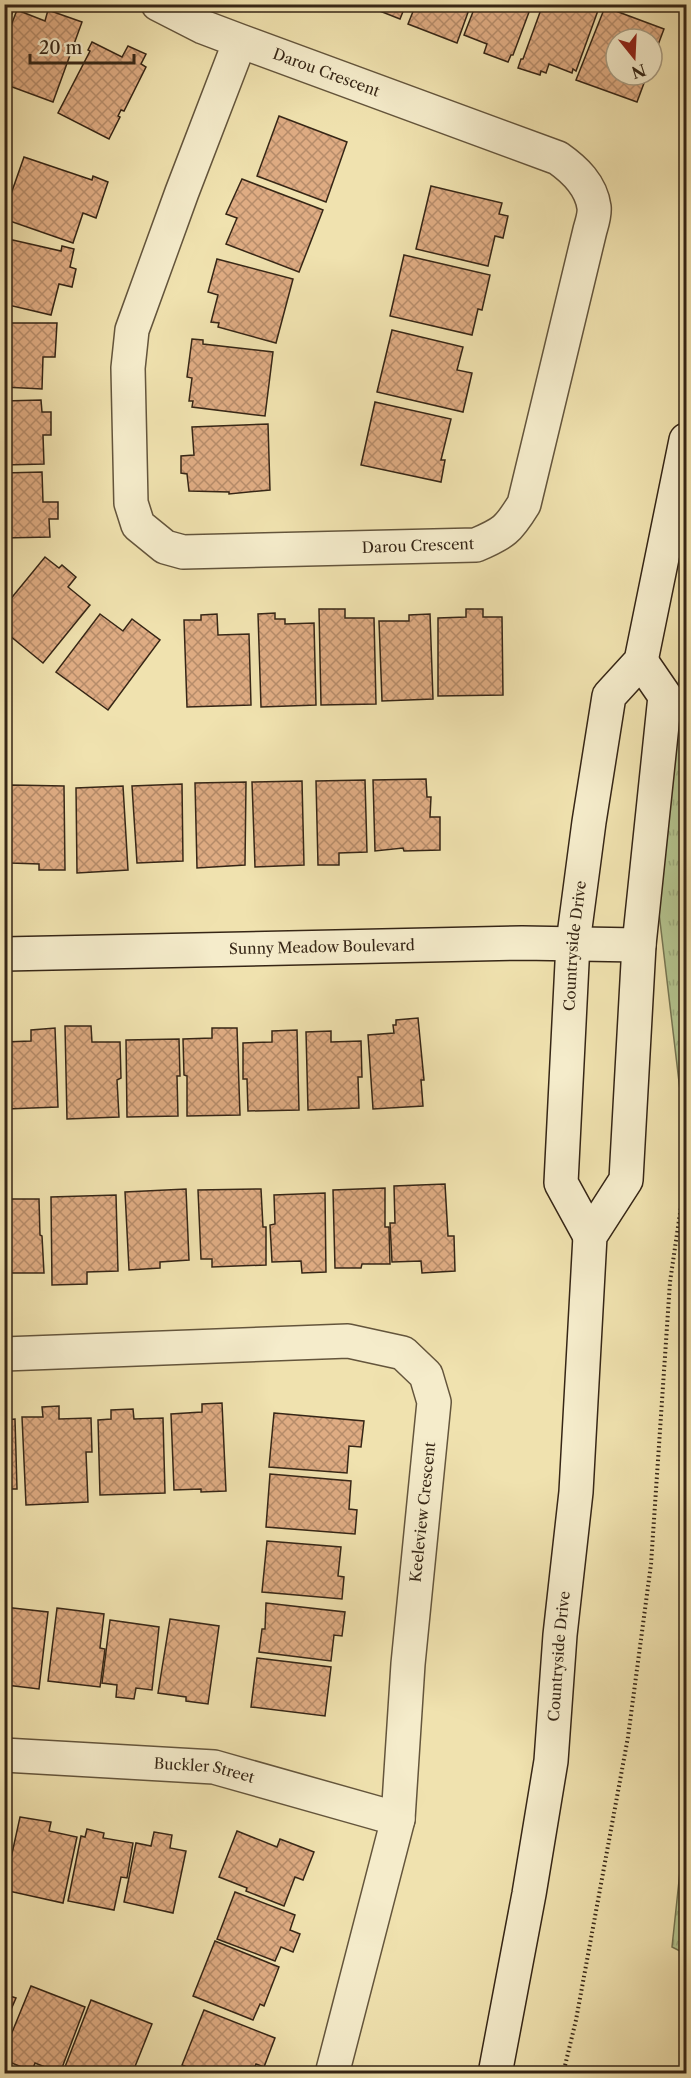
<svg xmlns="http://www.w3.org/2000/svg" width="691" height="2078" font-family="'Libre Caslon Text',serif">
	<defs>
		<pattern id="park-tufts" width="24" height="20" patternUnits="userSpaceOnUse" patternTransform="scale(1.5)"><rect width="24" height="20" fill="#b4c48f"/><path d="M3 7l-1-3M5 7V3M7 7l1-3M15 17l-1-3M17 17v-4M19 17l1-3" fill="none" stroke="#9ba87b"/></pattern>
		<pattern id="building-cross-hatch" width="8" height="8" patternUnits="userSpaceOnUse" patternTransform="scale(1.5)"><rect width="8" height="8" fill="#dfac83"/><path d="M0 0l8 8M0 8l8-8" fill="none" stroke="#b68c6a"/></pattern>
	</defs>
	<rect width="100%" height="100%" fill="#f0e2af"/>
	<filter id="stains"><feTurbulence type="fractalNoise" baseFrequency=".00333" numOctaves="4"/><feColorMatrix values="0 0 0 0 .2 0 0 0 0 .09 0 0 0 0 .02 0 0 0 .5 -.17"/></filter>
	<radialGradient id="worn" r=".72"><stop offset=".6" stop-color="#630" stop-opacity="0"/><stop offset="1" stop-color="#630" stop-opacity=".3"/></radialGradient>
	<g fill="url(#park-tufts)" stroke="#757552" stroke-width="1.5">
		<polygon points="686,620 686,1141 655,879"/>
		<polygon points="686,1815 686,1954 672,1947"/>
	</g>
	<g fill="url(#building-cross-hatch)" stroke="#362616" stroke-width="1.5">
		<polygon points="362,4 406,4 400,19"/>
		<polygon points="416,4 471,4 457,43 408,24"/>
		<polygon points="476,4 532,4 513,55 511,55 508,62 484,53 487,44 464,35"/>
		<polygon points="543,4 600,5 576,71 573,69 572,73 549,64 546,73 541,71 540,75 518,68 521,59 523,59"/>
		<polygon points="605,7 664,29 652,61 652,39 616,39 616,75 647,75 637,102 576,80"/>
		<polygon points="4,8 13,11 4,32"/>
		<polygon points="17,10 45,21 48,10 82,22 53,102 4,84 4,44"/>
		<polygon points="92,42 122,57 128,46 146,54 141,64 146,67 124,111 121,110 118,116 120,117 109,139 58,113 90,51 88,50"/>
		<polygon points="279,116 347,142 326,202 257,176"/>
		<polygon points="24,157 92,180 93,176 108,182 96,218 83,213 73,243 4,219 4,214"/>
		<polygon points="242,179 323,210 299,272 226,244 237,218 226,214"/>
		<polygon points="431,186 502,203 499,214 508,216 503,238 495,236 488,266 416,249"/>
		<polygon points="4,238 61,251 62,246 74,249 70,267 76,269 72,287 59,284 51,315 4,304"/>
		<polygon points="404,255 490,275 482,310 478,309 472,335 390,316"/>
		<polygon points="217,259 293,279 276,343 218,327 219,323 211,322 218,295 208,292"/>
		<polygon points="4,323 57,323 55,357 43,357 42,389 4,387"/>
		<polygon points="392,330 463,347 457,370 472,373 463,412 377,392"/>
		<polygon points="192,339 203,340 203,344 273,352 265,416 192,407 193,401 189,401 192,378 187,377"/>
		<polygon points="41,400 42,412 51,412 51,435 43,435 44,464 4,465 4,401"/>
		<polygon points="375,402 451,419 441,460 445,460 441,482 361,465"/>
		<polygon points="268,424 270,490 229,494 229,492 189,491 187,474 181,473 181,456 194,455 192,427"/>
		<polygon points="42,472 43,502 58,502 58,519 49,519 50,537 4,538 4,473"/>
		<polygon points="45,557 59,568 62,565 76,577 68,587 90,605 43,663 4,631 4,607"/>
		<polygon points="319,609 345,609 345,618 374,618 376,704 321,705"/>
		<polygon points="466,609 483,609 483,617 502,617 503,695 438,696 438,618 466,617"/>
		<polygon points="275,613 275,619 285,619 285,624 314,623 316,705 261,707 258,614"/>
		<polygon points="100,614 123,631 132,619 160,640 108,710 56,672"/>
		<polygon points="217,614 218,635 249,634 251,705 187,707 184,620 201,620 201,615"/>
		<polygon points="430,614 433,699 382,701 379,621 409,621 409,615"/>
		<polygon points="426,779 427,797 431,797 430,817 440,817 440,850 404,851 403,848 375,851 373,780"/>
		<polygon points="365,780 367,852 339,853 339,865 318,865 316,781"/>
		<polygon points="302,781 304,865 255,867 252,782"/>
		<polygon points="246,782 245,865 197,868 195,783"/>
		<polygon points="182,784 183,861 137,863 132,786"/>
		<polygon points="11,785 64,786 65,870 39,870 39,864 11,863"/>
		<polygon points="5,786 8,854 4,854 4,787"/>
		<polygon points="123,786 128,870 77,873 76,788"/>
		<polygon points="418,1018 424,1080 421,1080 423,1106 373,1109 368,1035 394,1033 393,1025 396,1025 396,1020"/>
		<polygon points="65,1026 91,1026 92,1042 120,1042 121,1078 117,1080 119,1117 67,1119"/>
		<polygon points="55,1028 58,1107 7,1109 4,1042 31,1041 31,1030"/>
		<polygon points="212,1028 237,1028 240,1115 187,1116 187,1076 184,1075 183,1039 212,1038"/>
		<polygon points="297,1030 299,1110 248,1111 247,1079 243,1079 243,1043 272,1042 272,1031"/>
		<polygon points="331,1031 331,1042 361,1041 362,1077 358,1077 359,1108 308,1110 306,1032"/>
		<polygon points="179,1039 180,1076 177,1076 178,1116 127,1117 126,1040"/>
		<polygon points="445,1184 448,1236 454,1236 455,1271 422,1273 421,1261 392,1262 390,1223 395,1223 394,1186"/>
		<polygon points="385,1188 385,1227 389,1227 390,1264 362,1264 361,1268 335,1268 333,1190"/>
		<polygon points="186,1189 189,1260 160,1262 160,1268 129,1270 125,1192"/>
		<polygon points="261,1189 263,1227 266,1227 266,1265 212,1267 212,1259 201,1259 198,1190"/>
		<polygon points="325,1193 326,1272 302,1273 301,1261 272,1262 270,1225 275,1224 274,1195"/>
		<polygon points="116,1195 118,1271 87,1272 87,1284 52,1285 51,1197"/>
		<polygon points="4,1199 39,1199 40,1235 42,1236 44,1273 4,1273"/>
		<polygon points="222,1403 226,1491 201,1492 201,1489 174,1490 171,1414 202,1412 202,1404"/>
		<polygon points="59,1406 59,1419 91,1418 92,1452 86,1452 88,1502 26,1505 22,1417 43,1417 42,1407"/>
		<polygon points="133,1409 134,1419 163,1418 165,1493 100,1495 98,1420 111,1419 111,1410"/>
		<polygon points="274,1413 364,1421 361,1447 349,1446 347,1473 269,1467"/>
		<polygon points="15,1419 17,1489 4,1489 4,1420"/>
		<polygon points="270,1474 351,1481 349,1509 357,1510 355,1534 266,1527"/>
		<polygon points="267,1541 341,1547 338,1576 344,1577 342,1599 262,1592"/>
		<polygon points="266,1603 345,1612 342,1636 334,1635 331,1661 259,1652 262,1629 265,1629"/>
		<polygon points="4,1607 48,1612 39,1689 6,1685"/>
		<polygon points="57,1608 104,1614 100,1648 105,1649 100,1687 48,1681"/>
		<polygon points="170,1619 219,1626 208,1704 186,1701 186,1697 158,1693"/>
		<polygon points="110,1620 159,1627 152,1690 136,1688 134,1699 116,1697 117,1685 102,1683"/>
		<polygon points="257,1658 331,1667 325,1716 251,1707"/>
		<polygon points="20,1817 51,1822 49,1831 77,1837 63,1903 4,1890"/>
		<polygon points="87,1829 104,1833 103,1838 133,1843 127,1878 121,1877 114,1910 68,1901 81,1836 85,1837"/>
		<polygon points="237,1831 277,1847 280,1839 314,1852 303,1880 295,1877 284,1906 246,1891 247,1888 219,1877"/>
		<polygon points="4,1832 11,1833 4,1864"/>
		<polygon points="154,1832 172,1835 170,1848 186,1851 173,1913 124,1902 136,1843 151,1846"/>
		<polygon points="235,1892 295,1915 290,1930 300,1934 293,1952 281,1947 275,1961 217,1939"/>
		<polygon points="215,1941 279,1967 264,2006 260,2004 253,2020 193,1996"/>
		<polygon points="31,1986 85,2007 60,2073 35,2063 32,2071 4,2060 4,2052"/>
		<polygon points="4,1994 16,1998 4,2026"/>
		<polygon points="91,2000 152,2024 132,2074 63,2072"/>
		<polygon points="204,2010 275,2038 264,2067 256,2064 252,2074 205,2074 182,2065"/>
	</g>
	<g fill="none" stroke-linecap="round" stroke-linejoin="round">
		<defs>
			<g id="street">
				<path id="s1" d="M158 4 203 27 240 41 558 158C575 170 591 185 594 207 595 214 592 223 590 230L524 504C508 530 504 533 476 545L183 552 165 547 138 525 131 503 128 368 132 330 182 192 240 41"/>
				<polyline points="4,1354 348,1341 403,1353 426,1375 434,1402 408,1664 398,1819 332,2074"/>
				<path id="s2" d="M4 1755 214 1767 398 1819"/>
			</g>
			<g id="secondary">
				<path id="s3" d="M4 954 522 943 639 945"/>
				<path id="s4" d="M590 1236 561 1183 573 943 589 822 609 696 641 661 686 440"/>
				<path id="s5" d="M495 2074 529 1894 551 1761 560 1635 576 1492 590 1236 626 1180 639 945 665 696 641 661"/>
			</g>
		</defs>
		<use href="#street" stroke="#64553c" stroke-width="36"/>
		<use href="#secondary" stroke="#362616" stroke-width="36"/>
		<polyline stroke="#362616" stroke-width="4" stroke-dasharray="1.5 3" stroke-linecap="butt" points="563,2074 576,2020 628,1737 651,1564 670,1282 686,1172"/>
		<use href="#street" stroke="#f5eccb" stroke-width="33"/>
		<use href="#secondary" stroke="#f5eccb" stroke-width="33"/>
	</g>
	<g text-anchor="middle" stroke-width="6" stroke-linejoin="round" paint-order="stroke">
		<g font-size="15" fill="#362616" stroke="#f5eccb">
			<text dy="5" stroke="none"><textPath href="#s1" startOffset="182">Darou Crescent</textPath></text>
			<text transform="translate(418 546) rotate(-2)" y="5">Darou Crescent</text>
			<text dy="5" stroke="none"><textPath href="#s4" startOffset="298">Countryside Drive</textPath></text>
			<text dy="5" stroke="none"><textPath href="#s3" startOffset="318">Sunny Meadow Boulevard</textPath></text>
			<text transform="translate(423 1512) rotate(-84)" y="5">Keeleview Crescent</text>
			<text dy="5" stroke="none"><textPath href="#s5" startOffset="423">Countryside Drive</textPath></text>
			<text dy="5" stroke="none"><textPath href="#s2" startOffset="201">Buckler Street</textPath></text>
		</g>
	</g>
	<rect width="691" height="2078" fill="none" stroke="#f0e2af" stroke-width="24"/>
	<rect x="6" y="6" width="679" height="2066" fill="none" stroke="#362616" stroke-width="3"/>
	<rect x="12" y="12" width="667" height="2054" fill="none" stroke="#362616" stroke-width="1.5"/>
	<g transform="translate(634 57) rotate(162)"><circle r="28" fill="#f5eccb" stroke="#a99d83" stroke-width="1.5"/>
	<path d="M0-4.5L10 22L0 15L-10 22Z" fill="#8f2418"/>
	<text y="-9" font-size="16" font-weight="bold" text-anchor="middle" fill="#362616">N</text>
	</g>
	<path d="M30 54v9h104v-9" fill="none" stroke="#362616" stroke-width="3"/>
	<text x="39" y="54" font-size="18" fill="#362616" stroke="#f5eccb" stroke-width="4.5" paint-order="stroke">20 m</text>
	<rect width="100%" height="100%" filter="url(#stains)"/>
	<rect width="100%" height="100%" fill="url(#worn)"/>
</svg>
